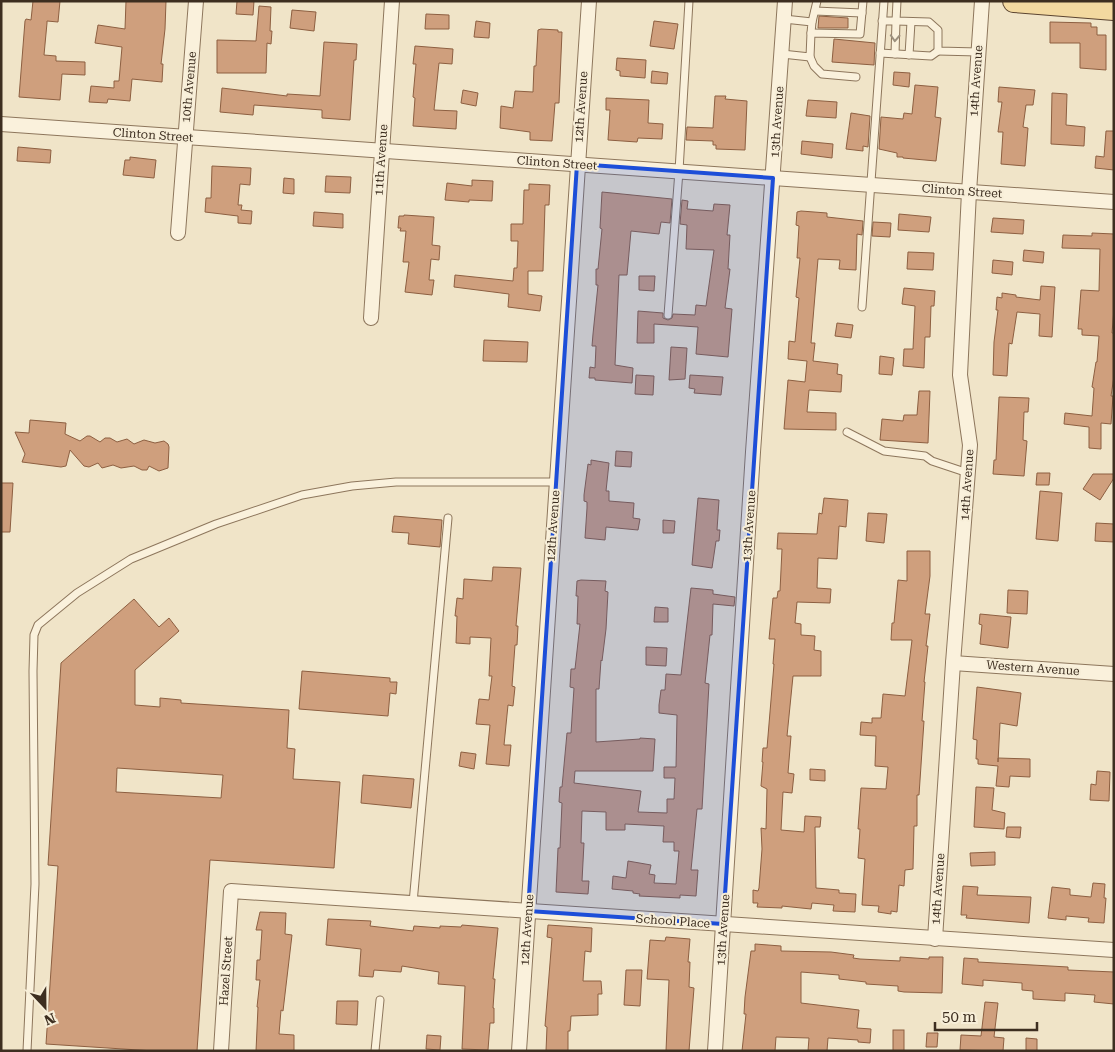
<svg xmlns="http://www.w3.org/2000/svg" width="1115" height="1052" font-family="'Roboto Serif',serif">
	<rect width="100%" height="100%" fill="#f0e4c8"/>
	<g fill="#cf9f7d" stroke="#8d5f41" fill-rule="evenodd">
		<polygon points="33,1 60,1 58,22 47,21 47,23 44,55 56,56 56,61 85,62 85,75 62,74 60,100 19,97 25,21 26,19 31,20"/>
		<polygon points="126,1 166,1 165,29 161,64 163,64 162,82 132,79 130,101 108,99 107,103 89,102 91,86 114,88 114,81 119,81 122,47 95,43 98,25 125,29"/>
		<polygon points="237,1 254,1 253,15 236,14"/>
		<polygon points="259,6 271,7 270,31 272,31 271,44 267,43 266,73 217,73 217,40 256,41"/>
		<polygon points="292,10 316,12 314,31 290,28"/>
		<polygon points="426,14 449,15 449,29 425,29"/>
		<polygon points="819,16 848,18 848,28 818,28"/>
		<polygon points="476,21 490,23 489,38 474,37"/>
		<polygon points="654,21 678,24 674,49 650,46"/>
		<polygon points="1050,22 1091,23 1091,27 1097,27 1097,35 1106,35 1106,70 1080,68 1080,43 1050,43"/>
		<polygon points="541,29 558,30 558,32 562,32 559,103 555,103 552,141 530,140 530,132 500,128 501,106 513,108 515,91 533,92 534,66 536,66 538,30"/>
		<polygon points="834,39 875,43 874,65 832,62"/>
		<polygon points="324,42 357,44 356,60 354,60 350,120 322,118 322,110 254,105 253,115 220,112 222,88 287,96 287,94 320,96"/>
		<polygon points="415,46 453,49 452,64 439,63 434,110 457,111 456,129 413,126 415,98 413,97 416,64 413,64"/>
		<polygon points="617,58 646,60 645,78 620,76 620,71 616,70"/>
		<polygon points="652,71 668,73 667,84 651,83"/>
		<polygon points="894,72 910,73 909,87 893,85"/>
		<polygon points="915,85 938,87 935,117 941,118 936,161 903,158 903,157 897,157 897,153 879,149 881,117 903,119 904,113 912,114"/>
		<polygon points="999,87 1035,90 1033,105 1026,105 1023,127 1028,128 1025,166 1001,164 1003,132 998,132 1002,102 998,102"/>
		<polygon points="463,90 478,93 476,106 461,103"/>
		<polygon points="1052,93 1067,94 1066,125 1085,127 1084,146 1051,144"/>
		<polygon points="715,96 726,96 725,99 747,101 745,150 716,149 716,145 713,145 713,141 686,140 687,127 713,128"/>
		<polygon points="606,98 649,100 648,123 663,124 662,139 638,138 637,142 608,140 610,110 606,110"/>
		<polygon points="808,100 837,102 836,118 806,116"/>
		<polygon points="851,113 870,116 868,147 863,146 863,151 846,149"/>
		<polygon points="1106,131 1114,131 1114,170 1095,168 1096,156 1104,157"/>
		<polygon points="802,141 833,144 832,158 801,154"/>
		<polygon points="18,147 51,150 50,163 17,161"/>
		<polygon points="130,157 156,160 154,178 123,175 125,160 130,160"/>
		<polygon points="212,166 251,168 250,185 240,184 238,205 242,205 241,210 252,211 251,224 238,223 238,216 205,212 206,198 211,198"/>
		<polygon points="326,176 351,177 350,193 325,192"/>
		<polygon points="284,178 294,179 294,194 283,193"/>
		<polygon points="472,180 493,181 492,201 469,200 469,202 445,200 447,183 472,186"/>
		<polygon points="529,184 550,185 549,205 545,205 543,271 528,271 528,294 542,296 540,311 508,307 509,294 454,287 455,275 513,281 514,268 517,268 518,241 511,241 511,224 523,224 524,190 529,190"/>
		<polygon points="602,192 672,199 670,223 661,222 659,234 631,231 627,275 619,275 615,365 633,368 632,383 595,380 595,378 589,378 590,367 595,368 596,346 592,346 593,334 598,285 596,285 596,269 598,269 602,229 600,228"/>
		<polygon points="682,200 688,201 687,209 713,211 714,204 730,205 727,235 730,235 728,269 730,269 725,308 732,309 728,357 696,354 698,327 654,324 654,343 637,343 638,311 663,313 663,318 668,320 672,318 673,314 695,315 696,305 706,306 714,250 686,249 687,225 680,224"/>
		<polygon points="801,211 827,213 827,217 863,221 862,235 857,234 856,270 839,269 840,260 818,259 811,343 815,343 813,361 838,364 837,374 842,375 841,392 809,390 807,412 836,413 836,430 784,429 788,380 805,382 807,361 788,359 789,341 795,342 799,298 796,297 800,258 797,258 799,226 796,225 797,212"/>
		<polygon points="314,212 343,214 343,228 313,226"/>
		<polygon points="899,214 931,217 929,232 898,230"/>
		<polygon points="404,215 434,217 432,245 440,246 439,260 431,259 429,280 434,280 432,295 405,292 409,262 403,262 406,231 400,231 401,228 398,228 399,216 404,216"/>
		<polygon points="993,218 1024,220 1023,234 991,232"/>
		<polygon points="873,222 891,223 890,237 872,236"/>
		<polygon points="1092,233 1114,234 1114,309 1112,333 1114,333 1114,376 1111,396 1113,396 1111,424 1101,423 1101,449 1089,448 1089,427 1064,424 1065,413 1092,416 1094,388 1092,387 1096,362 1097,362 1099,336 1082,335 1082,329 1078,329 1081,290 1099,291 1100,249 1062,248 1063,235 1092,236"/>
		<polygon points="1024,250 1044,252 1043,263 1023,261"/>
		<polygon points="908,252 934,253 933,270 907,269"/>
		<polygon points="993,260 1013,262 1012,275 992,273"/>
		<polygon points="639,276 655,276 654,291 639,290"/>
		<polygon points="1041,286 1055,287 1052,337 1039,336 1040,314 1017,312 1012,344 1009,343 1007,376 993,375 994,342 998,310 996,310 997,297 1002,298 1002,293 1016,295 1016,297 1040,300"/>
		<polygon points="904,288 935,291 934,306 931,306 930,337 925,337 924,368 903,366 904,349 913,349 915,306 902,304"/>
		<polygon points="837,323 853,325 851,338 835,336"/>
		<polygon points="484,340 528,342 527,362 483,361"/>
		<polygon points="671,347 687,348 685,379 669,380"/>
		<polygon points="880,356 894,358 892,375 879,374"/>
		<polygon points="636,375 654,376 653,395 635,394"/>
		<polygon points="690,375 723,377 721,395 694,393 695,389 689,388"/>
		<polygon points="919,391 930,391 928,443 880,440 882,419 903,421 904,415 917,415"/>
		<polygon points="999,397 1029,398 1028,412 1024,412 1023,440 1027,441 1024,476 993,474 994,460 996,460"/>
		<polygon points="30,420 66,423 65,434 80,441 87,436 90,436 100,442 105,438 110,438 117,442 127,439 134,444 144,440 155,443 164,441 168,444 169,447 168,468 159,471 149,466 147,470 142,470 134,466 121,468 113,465 102,468 98,463 89,467 84,466 70,450 66,466 61,467 22,462 25,454 15,432 29,433"/>
		<polygon points="616,451 632,452 631,467 615,466"/>
		<polygon points="591,460 609,463 606,491 609,491 609,501 634,503 633,518 640,519 638,530 606,527 605,540 585,538 587,508 587,502 584,501 584,495 588,464 591,465"/>
		<polygon points="1037,473 1050,473 1049,485 1036,485"/>
		<polygon points="1093,474 1114,474 1114,478 1100,500 1083,489"/>
		<polygon points="1,483 13,483 10,532 1,532"/>
		<polygon points="1040,491 1062,493 1058,541 1036,539"/>
		<polygon points="698,498 719,500 717,530 720,530 719,541 716,541 712,568 692,565"/>
		<polygon points="824,498 848,500 846,527 839,526 837,559 818,558 817,588 831,589 830,603 797,602 795,623 801,624 801,635 815,636 814,650 821,651 821,676 793,676 787,736 791,736 788,773 794,774 792,793 783,792 781,830 804,832 805,816 821,817 820,827 815,827 816,888 839,890 839,893 856,894 855,912 833,911 834,905 812,903 811,909 782,906 782,908 757,907 758,903 753,903 753,890 758,891 759,888 762,849 761,828 766,829 767,789 761,786 763,762 762,762 763,748 767,748 774,664 773,664 775,639 769,639 773,598 777,598 778,591 780,591 782,549 777,549 778,533 817,534 819,513 822,514"/>
		<polygon points="868,513 887,514 884,543 866,541"/>
		<polygon points="394,516 442,520 440,547 408,544 409,533 392,532"/>
		<polygon points="663,520 675,521 674,533 663,533"/>
		<polygon points="1096,523 1114,524 1114,542 1095,541"/>
		<polygon points="907,551 930,551 930,576 925,614 930,614 926,646 928,646 924,682 925,682 922,721 924,721 919,795 917,795 917,826 914,826 913,869 905,870 904,886 899,885 897,912 891,911 891,914 878,912 879,906 862,905 865,859 858,858 860,829 858,829 861,788 886,789 888,767 875,766 876,736 860,735 861,722 872,723 872,718 881,718 883,694 905,696 912,640 891,640 892,623 894,623 898,580 907,581"/>
		<polygon points="493,567 521,568 516,626 518,626 517,645 515,645 512,686 515,687 513,706 508,705 504,745 511,745 509,766 486,764 490,725 476,724 479,699 489,700 492,676 489,676 491,638 470,637 470,644 456,643 457,616 455,616 457,598 463,599 464,579 492,581"/>
		<polygon points="581,580 606,581 605,591 608,592 606,629 602,661 601,660 599,689 596,689 596,742 640,739 640,738 655,739 653,771 575,771 574,783 641,791 638,812 667,813 667,799 674,799 675,778 664,778 664,767 676,767 677,715 659,713 659,705 661,690 665,690 666,674 681,675 691,588 713,590 713,594 735,597 734,606 713,604 712,635 710,635 705,683 709,684 702,809 697,809 691,870 698,870 696,896 680,895 680,898 639,896 640,894 633,893 633,891 612,889 613,876 626,878 628,861 651,865 649,874 655,875 654,883 676,884 679,851 674,851 674,842 663,842 664,826 625,824 625,830 606,830 606,812 582,811 581,843 584,843 582,881 589,881 588,894 556,892 558,848 560,848 562,803 559,802 560,787 562,787 567,733 571,733 574,688 570,687 571,669 575,669 580,624 577,624 578,596 576,596 577,581"/>
		<polygon points="1008,590 1028,591 1027,614 1007,613"/>
		<path d="M134 599 159 627 169 618 179 631 135 670V705L160 707V698L181 700V703L289 710 287 748 295 749 293 779 340 782 334 868 210 860 197 1051H154L46 1044 58 866 48 865 61 663ZM117 768 223 775 221 798 116 792Z"/>
		<polygon points="655,607 668,608 668,622 654,622"/>
		<polygon points="980,614 1011,617 1008,648 980,644 982,625 979,624"/>
		<polygon points="646,647 667,648 666,666 646,665"/>
		<polygon points="302,671 390,678 390,682 397,682 396,694 390,693 388,716 299,709"/>
		<polygon points="977,687 1021,693 1017,726 1000,723 998,762 998,758 1030,759 1030,777 1010,776 1009,787 996,786 998,766 978,764 978,759 976,759 977,740 973,739"/>
		<polygon points="461,752 476,754 474,769 459,766"/>
		<polygon points="810,769 825,770 825,781 810,780"/>
		<polygon points="1097,771 1110,772 1109,801 1090,800 1091,784 1096,785"/>
		<polygon points="363,775 414,779 411,808 361,803"/>
		<polygon points="976,787 994,788 992,810 1005,813 1004,829 974,827"/>
		<polygon points="1007,827 1021,827 1020,838 1006,837"/>
		<polygon points="995,852 995,865 971,866 970,853"/>
		<polygon points="1093,883 1105,884 1104,898 1106,898 1104,923 1088,922 1089,918 1066,916 1066,920 1048,918 1052,887 1070,889 1070,895 1091,897"/>
		<polygon points="963,886 978,887 977,895 1031,897 1029,923 966,918 967,915 961,915"/>
		<polygon points="260,912 286,913 285,934 292,935 283,1011 281,1010 279,1034 294,1035 294,1051 256,1051 258,1007 257,1007 260,980 256,980 257,960 260,960 262,930 256,930"/>
		<polygon points="328,919 371,921 370,926 413,931 414,926 440,928 440,926 461,927 462,925 498,928 493,979 495,979 493,1008 494,1008 494,1023 490,1023 488,1050 462,1049 465,986 438,984 439,972 402,966 401,972 374,970 373,977 359,976 361,949 326,945"/>
		<polygon points="548,925 592,928 591,952 585,951 583,981 601,981 602,994 598,994 598,1015 571,1016 570,1031 568,1031 568,1051 546,1051 547,1027 545,1026 552,938 547,937"/>
		<polygon points="666,937 690,939 688,962 690,962 689,987 694,988 689,1051 666,1051 669,980 647,979 650,940 665,941"/>
		<polygon points="755,944 781,946 781,951 831,952 854,955 853,958 860,959 900,961 900,957 929,959 929,957 943,957 942,993 904,992 898,991 898,986 866,984 866,982 839,979 839,975 801,972 801,1003 859,1010 857,1028 871,1029 870,1043 858,1042 858,1040 828,1038 827,1051 808,1051 809,1038 776,1037 775,1051 742,1051 746,1014 744,1014 745,997 751,951 755,951"/>
		<polygon points="964,958 978,959 978,962 1068,967 1068,970 1114,972 1114,1004 1094,1002 1095,995 1065,993 1065,1001 1033,999 1033,991 1022,990 1022,983 983,980 983,986 962,984"/>
		<polygon points="626,970 642,970 640,1006 624,1005"/>
		<polygon points="337,1001 358,1001 357,1025 336,1024"/>
		<polygon points="985,1002 998,1003 994,1037 1004,1038 1003,1051 960,1050 961,1035 981,1036"/>
		<rect x="893" y="1030" width="11" height="21"/>
		<polygon points="927,1033 938,1033 937,1047 926,1047"/>
		<polygon points="427,1035 441,1036 440,1050 426,1049"/>
		<polygon points="1026,1038 1037,1039 1037,1051 1026,1051"/>
	</g>
	<g fill="none" stroke-linecap="round" stroke-linejoin="round">
		<defs>
			<g id="lane">
				<polyline points="897,1 896,21 929,22 938,30 938,51 978,52"/>
				<polyline points="815,11 862,13"/>
				<polyline points="784,19 812,22 811,33"/>
				<polyline points="882,21 896,21 895,54"/>
				<polyline points="812,22 817,1"/>
				<polyline points="880,53 931,56 938,51"/>
				<polyline points="782,54 810,57 811,33 860,34 863,1"/>
				<polyline points="909,55 911,22"/>
				<polyline points="810,57 814,66 822,74 856,77"/>
				<polyline points="862,307 884,1"/>
				<polyline points="668,315 679,171 689,1"/>
				<polyline points="847,432 884,451 925,456 932,461 968,473"/>
				<polyline points="413,903 448,518"/>
				<polyline points="27,1051 35,884 33,671 34,635 38,625 77,593 131,559 216,524 302,495 352,486 396,482 556,482"/>
				<polyline points="375,1051 380,1000"/>
			</g>
			<g id="street">
				<polyline points="1,124 1114,202"/>
				<polyline points="178,233 196,1"/>
				<polyline points="371,318 392,1"/>
				<polyline points="953,663 1114,674"/>
				<polyline points="935,939 953,663 970,445 960,375 969,192 982,1"/>
				<polyline points="221,1051 231,891 1114,950"/>
				<polyline points="519,1051 589,1"/>
				<polyline points="715,1051 753,452 785,1"/>
			</g>
			<polyline id="primary" points="1014,1 1114,9"/>
		</defs>
		<use href="#lane" stroke="#8d765c" stroke-width="9"/>
		<use href="#street" stroke="#8d765c" stroke-width="16"/>
		<use href="#primary" stroke="#5b4430" stroke-width="24"/>
		<use href="#lane" stroke="#faf1dc" stroke-width="7"/>
		<use href="#street" stroke="#faf1dc" stroke-width="14"/>
		<use href="#primary" stroke="#f3d9a0" stroke-width="22"/>
	</g>
	<defs><path id="oneway-chevron" d="M-2-3.5L2.5 0L-2 3.5" fill="none" stroke-width="1.6" stroke-linecap="round" stroke-linejoin="round" transform="scale(1.25)"/></defs>
	<use stroke="#9c907e" href="#oneway-chevron" transform="translate(895 38) rotate(93)"/>
	<path fill="#1d4ed8" fill-opacity="0.2" stroke="#1d4ed8" stroke-width="4" stroke-linejoin="round" d="M577 164 773 178 723 924 528 911Z"/>
	<g text-anchor="middle" stroke-width="4" stroke-linejoin="round" paint-order="stroke">
		<g font-size="12" fill="#3d2e20" stroke="#f7eed8">
			<text transform="translate(976 81) rotate(-86)" y="4">14th Avenue</text>
			<text transform="translate(189 87) rotate(-85)" y="4">10th Avenue</text>
			<text transform="translate(581 107) rotate(-86)" y="4">12th Avenue</text>
			<text transform="translate(777 122) rotate(-86)" y="4">13th Avenue</text>
			<text transform="translate(153 135) rotate(4)" y="4">Clinton Street</text>
			<text transform="translate(381 160) rotate(-86)" y="4">11th Avenue</text>
			<text transform="translate(557 163) rotate(4)" y="4">Clinton Street</text>
			<text transform="translate(962 191) rotate(4)" y="4">Clinton Street</text>
			<text transform="translate(967 485) rotate(-86)" y="4">14th Avenue</text>
			<text transform="translate(553 526) rotate(-86)" y="4">12th Avenue</text>
			<text transform="translate(749 526) rotate(-86)" y="4">13th Avenue</text>
			<text transform="translate(1033 668) rotate(4)" y="4">Western Avenue</text>
			<text transform="translate(938 889) rotate(-86)" y="4">14th Avenue</text>
			<text transform="translate(673 921) rotate(4)" y="4">School Place</text>
			<text transform="translate(527 930) rotate(-86)" y="4">12th Avenue</text>
			<text transform="translate(723 930) rotate(-86)" y="4">13th Avenue</text>
			<text transform="translate(226 971) rotate(-86)" y="4">Hazel Street</text>
		</g>
	</g>
	<rect width="1115" height="1052" fill="none" stroke="#3d2e20" stroke-width="5"/>
	<g transform="translate(45 1007) rotate(158)" stroke="#f7eed8" stroke-width="4" paint-order="stroke">
	<path d="M0-4L9 19L0 12L-9 19Z" fill="#3d2e20"/>
	<text y="-8" font-size="14" font-weight="bold" text-anchor="middle" fill="#3d2e20">N</text>
	</g>
	<path d="M935 1022v8h102v-8" fill="none" stroke="#3d2e20" stroke-width="2.5"/>
	<text x="942" y="1022" font-size="15" fill="#3d2e20" stroke="#f7eed8" stroke-width="4" paint-order="stroke">50 m</text>
</svg>
